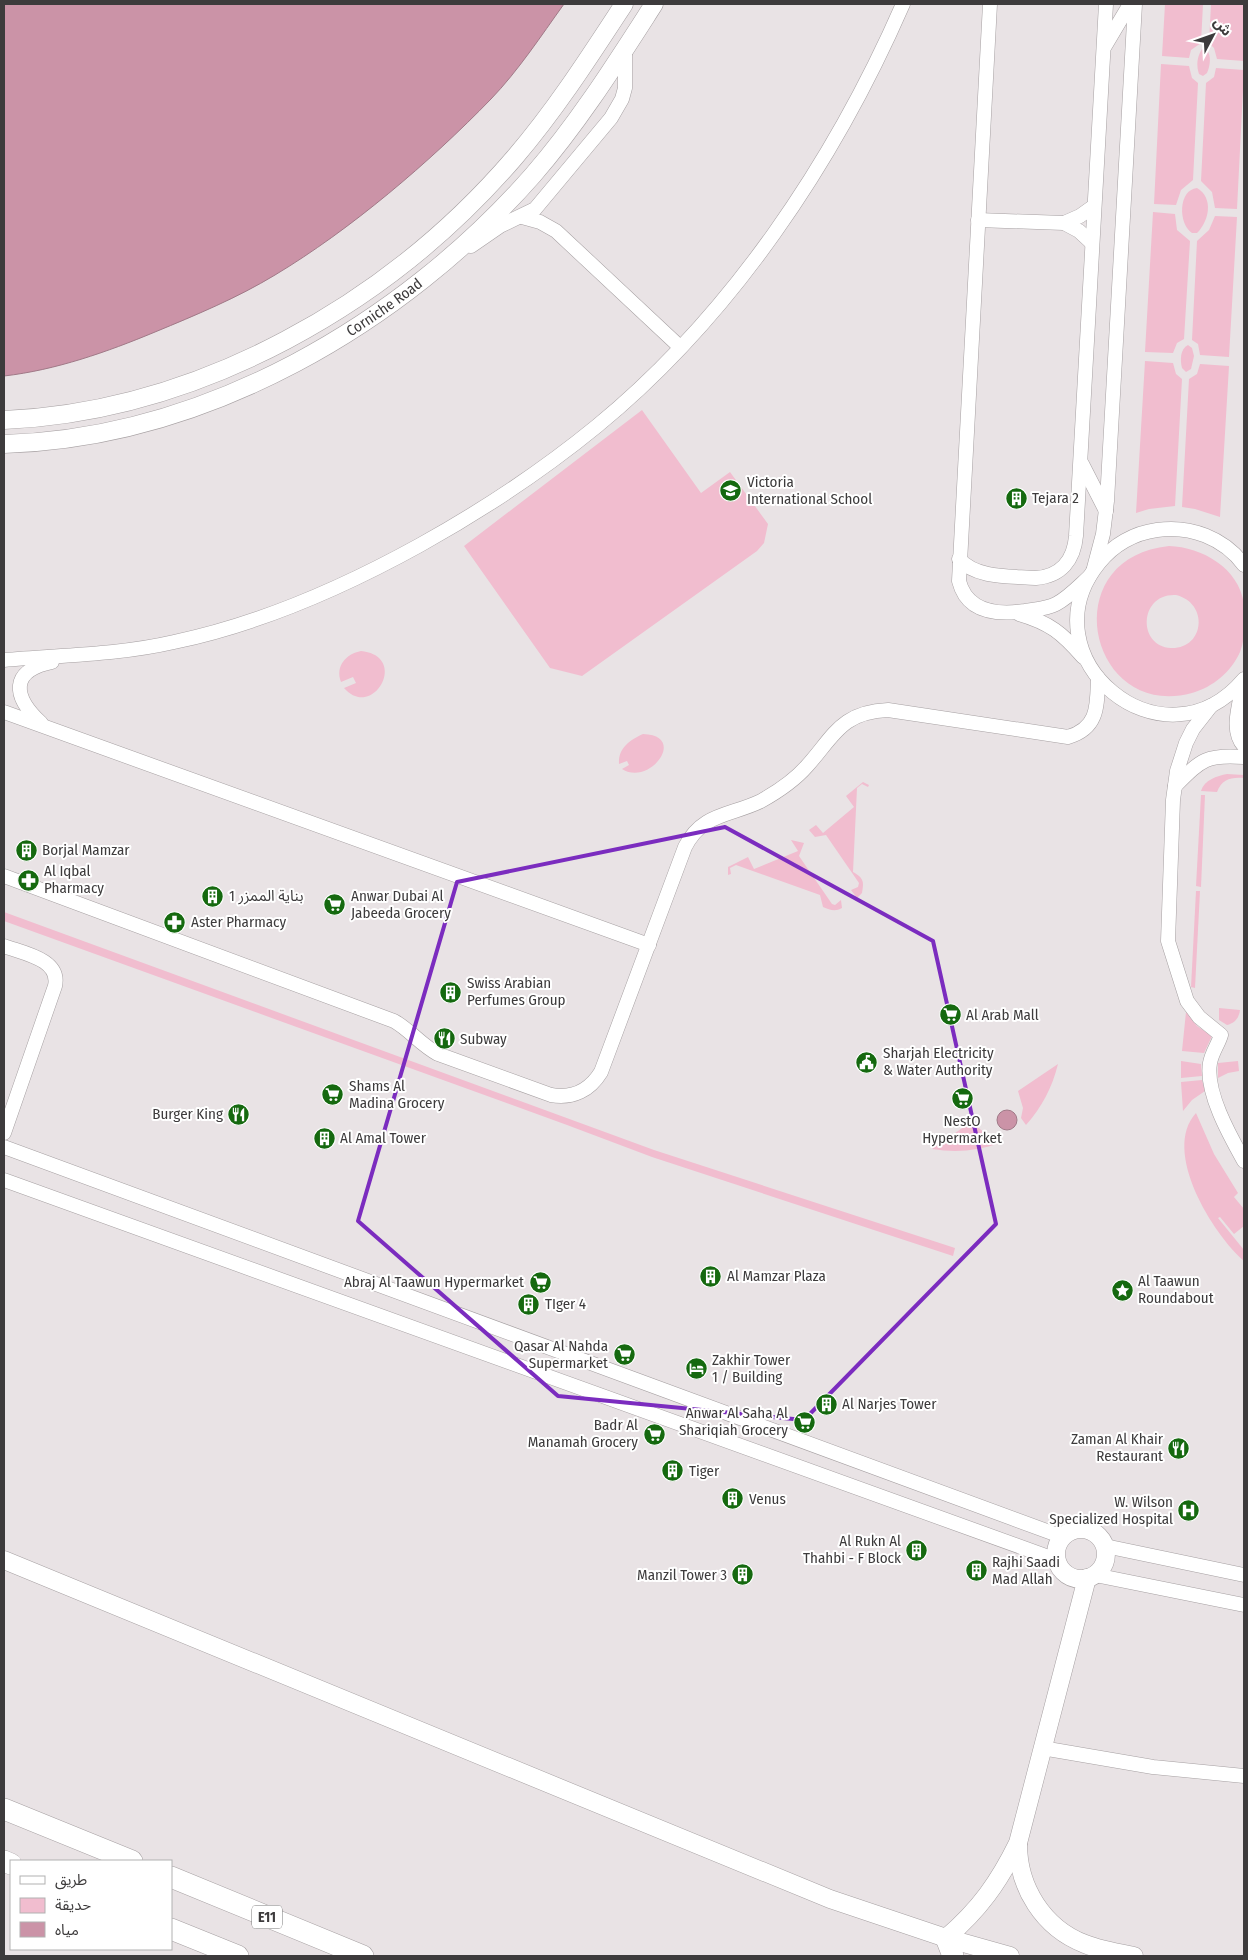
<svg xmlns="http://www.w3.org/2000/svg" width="1248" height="1960" font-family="'Fira Sans Condensed','Noto Sans Arabic',sans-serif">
	<rect width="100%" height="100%" fill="#e9e3e5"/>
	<g fill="#f1bdcf" fill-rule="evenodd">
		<polygon points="1165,4 1203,4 1201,43 1191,50 1189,58 1162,56"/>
		<polygon points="1211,4 1244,4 1244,61 1217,59 1214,48 1209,43"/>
		<path d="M1202 49H1206C1212 55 1210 66 1207 73L1203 76 1199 74C1196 65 1197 57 1202 49Z"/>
		<polygon points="1161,64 1189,66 1192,78 1198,83 1193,180 1181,190 1176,205 1154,204"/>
		<polygon points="1216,68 1244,70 1237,209 1215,208 1212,192 1201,181 1206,83 1214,77"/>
		<path d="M1197 188C1214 198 1209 221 1197 233H1192C1178 224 1178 190 1197 188Z"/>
		<polygon points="1153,212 1175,214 1177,230 1190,241 1184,339 1177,343 1173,353 1145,352"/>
		<polygon points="1215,216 1237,217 1229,357 1200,355 1198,344 1192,340 1197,241 1209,230"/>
		<path d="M1188 345 1192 348 1194 356 1191 369 1186 372 1182 368C1180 360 1180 349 1188 345Z"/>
		<polygon points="1145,361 1173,363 1176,374 1182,379 1175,506 1149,509 1136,513"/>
		<polygon points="1200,364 1229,366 1220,517 1195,509 1182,507 1189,379 1197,374"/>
		<polygon points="642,410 701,493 730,472 768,524 764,543 757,551 582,676 550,668 464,546"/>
		<path d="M1169 546C1202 547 1239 568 1244 604 1245 610 1244 617 1244 623 1244 633 1244 642 1240 652 1231 672 1213 687 1192 693 1089 721 1053 558 1169 546ZM1176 595C1209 603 1205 649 1171 648 1137 646 1139 593 1176 595Z"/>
		<path d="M361 651C410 656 373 721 344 688L356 683 353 677 341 682C335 666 346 654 361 651Z"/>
		<path d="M643 734C688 735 650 787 622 769L629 765 627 761 619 764C618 748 630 740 643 734Z"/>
		<path d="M1227 774 1244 775V778C1231 777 1222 779 1217 792L1201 791C1204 780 1217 776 1227 774Z"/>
		<path d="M863 782 869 785 868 787 862 784 857 788 853 872C864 878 864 882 862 893L857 898 851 890 858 887 859 883 826 835 815 837 809 830 816 825 823 833 854 807 846 796Z"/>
		<polygon points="1201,795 1205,795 1201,887 1196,886"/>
		<path d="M791 840 804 843 799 856 832 904 835 905 841 900 842 908C835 912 830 910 823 907L820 895 736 865 730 868 731 874 728 875V867L748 857 754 869 798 851Z"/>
		<polygon points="1196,891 1200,891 1195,988 1191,987"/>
		<polygon points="4,912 654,1150 955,1248 953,1256 652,1157 567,1125 4,921"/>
		<path d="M1219 1008 1240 1010C1239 1018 1235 1023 1227 1025L1219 1020Z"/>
		<polygon points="1186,1012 1197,1026 1212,1036 1204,1053 1182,1051"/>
		<polygon points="1181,1061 1201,1064 1202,1076 1181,1078"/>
		<polygon points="1238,1061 1239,1071 1228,1073 1218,1078 1218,1063"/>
		<path d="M1058 1064C1052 1088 1042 1107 1026 1125L1021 1118 1023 1108 1018 1091Z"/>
		<polygon points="1202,1080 1205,1091 1192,1100 1183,1111 1181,1082"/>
		<path d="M1196 1113 1214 1154 1238 1193 1234 1197 1244 1209V1226L1234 1234 1220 1217 1218 1218 1244 1250V1261C1213 1234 1161 1151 1196 1113Z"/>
		<path d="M971 1122 985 1133 995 1136 1000 1143C977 1151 956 1153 932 1149Z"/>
	</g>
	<g fill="#cb93a7" stroke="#a07987">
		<path d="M4 4H564C541 36 518 71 491 99 430 162 350 230 275 275 237 298 196 315 155 332 107 352 56 370 4 376Z"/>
		<circle cx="1007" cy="1120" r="10"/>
	</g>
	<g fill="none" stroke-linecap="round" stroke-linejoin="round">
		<defs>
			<g id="minor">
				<path d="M990 4 959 581C967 613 998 615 1025 611 1036 609 1046 609 1056 604 1068 598 1079 586 1089 577"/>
				<polyline points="1105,46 1130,4"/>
				<polyline points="522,217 540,222 556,231 680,347"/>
				<polyline points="978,220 1064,223 1079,231 1092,243"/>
				<polyline points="1064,223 1080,216 1094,206"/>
				<polyline points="471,246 500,226 535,209 611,118 622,99 625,88 625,47"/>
				<polyline points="1082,464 1106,511"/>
				<path d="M959 559C977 579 1011 576 1036 578 1061 576 1074 560 1076 536L1106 4"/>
				<path d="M1244 565C1224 538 1190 525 1157 530 1134 533 1113 545 1099 563 1023 657 1163 775 1244 679"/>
				<polyline points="1094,568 1103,534 1107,501 1135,4"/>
				<path d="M1019 614C1050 623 1062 633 1083 657"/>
				<path d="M4 660C61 655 118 655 174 642 260 624 344 587 420 545 483 510 542 471 597 426 731 316 834 162 903 4"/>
				<path d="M1244 680C1241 700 1229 730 1244 746"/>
				<path d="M1211 706 1193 729 1186 743 1177 771 1173 800 1168 941 1187 1001 1199 1017 1221 1035C1218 1045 1212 1052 1210 1063 1205 1092 1230 1136 1244 1161"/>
				<polyline points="4,712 649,945"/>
				<path d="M41 723C13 697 9 671 52 662"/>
				<path d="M1175 786C1201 760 1206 754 1244 757"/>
				<path d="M4 876 394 1021C410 1030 421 1045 438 1054L551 1095C573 1099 590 1090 601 1072L685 847C702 813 730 816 761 801 777 792 794 781 807 766 834 736 841 712 888 710L1068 737C1099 728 1097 705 1098 678"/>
				<path d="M4 946C22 953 61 959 55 986L4 1133"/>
				<polyline points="4,1147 1063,1537"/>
				<polyline points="4,1180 1057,1560"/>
				<polyline points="1105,1546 1244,1575"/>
				<polyline points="1095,1575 1244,1605"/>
				<polyline points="1042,1748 1153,1767 1244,1776"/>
			</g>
			<g id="major">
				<path d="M4 420C200 411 389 304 515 157 556 109 590 56 624 4"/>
				<path id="s1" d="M4 444C206 438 402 324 533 175 579 122 616 63 654 4"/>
				<circle cx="1081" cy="1554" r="25"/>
				<polyline points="4,1560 830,1899 946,1938 1010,1956"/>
				<path d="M1018 1844C1018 1887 1043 1928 1085 1944 1100 1950 1118 1953 1134 1956"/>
				<path d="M946 1938C979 1910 999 1882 1018 1843L1087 1578"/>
			</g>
			<g id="highway">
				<polyline points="4,1809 132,1861"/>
				<polyline points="4,1861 11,1864"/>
				<polyline points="171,1877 363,1956"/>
				<polyline points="171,1929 238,1956"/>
				<polyline points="946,1938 953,1956"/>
			</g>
		</defs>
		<use href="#minor" stroke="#a6a0a2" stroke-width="15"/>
		<use href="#major" stroke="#a6a0a2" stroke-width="19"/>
		<use href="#highway" stroke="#a6a0a2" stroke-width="22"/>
		<use href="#minor" stroke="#fff" stroke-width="14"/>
		<use href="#major" stroke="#fff" stroke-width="18"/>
		<use href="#highway" stroke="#fff" stroke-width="21"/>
	</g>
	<path fill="none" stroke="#7b2cbf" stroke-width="4" stroke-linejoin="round" d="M725 827 933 941 996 1224 804 1420 558 1396 358 1221 457 882Z"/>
	<defs>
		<symbol id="school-disc" viewBox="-11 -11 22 22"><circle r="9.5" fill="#15690f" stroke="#fff"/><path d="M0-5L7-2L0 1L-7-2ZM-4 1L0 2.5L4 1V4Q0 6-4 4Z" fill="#fff"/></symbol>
		<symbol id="building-disc" viewBox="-11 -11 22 22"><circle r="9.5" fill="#15690f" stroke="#fff"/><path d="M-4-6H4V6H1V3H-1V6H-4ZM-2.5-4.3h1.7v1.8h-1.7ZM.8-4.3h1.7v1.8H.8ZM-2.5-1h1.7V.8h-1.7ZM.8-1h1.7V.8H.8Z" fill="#fff"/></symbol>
		<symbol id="pharmacy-disc" viewBox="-11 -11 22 22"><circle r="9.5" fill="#15690f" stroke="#fff"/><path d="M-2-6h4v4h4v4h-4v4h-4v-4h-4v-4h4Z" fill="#fff"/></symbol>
		<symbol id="supermarket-disc" viewBox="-11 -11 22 22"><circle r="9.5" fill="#15690f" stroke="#fff"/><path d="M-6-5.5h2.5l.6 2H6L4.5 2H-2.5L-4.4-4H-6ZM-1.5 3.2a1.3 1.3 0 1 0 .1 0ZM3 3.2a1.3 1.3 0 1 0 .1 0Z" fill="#fff"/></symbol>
		<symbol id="restaurant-disc" viewBox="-11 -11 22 22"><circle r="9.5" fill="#15690f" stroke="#fff"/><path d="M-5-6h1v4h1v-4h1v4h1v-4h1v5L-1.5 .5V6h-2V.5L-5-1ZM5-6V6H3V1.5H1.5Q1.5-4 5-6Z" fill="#fff"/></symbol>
		<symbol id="civic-disc" viewBox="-11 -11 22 22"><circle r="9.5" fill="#15690f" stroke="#fff"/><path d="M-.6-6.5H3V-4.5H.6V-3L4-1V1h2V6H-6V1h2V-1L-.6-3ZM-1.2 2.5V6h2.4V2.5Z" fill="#fff"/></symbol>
		<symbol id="sight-disc" viewBox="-11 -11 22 22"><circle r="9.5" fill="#15690f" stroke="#fff"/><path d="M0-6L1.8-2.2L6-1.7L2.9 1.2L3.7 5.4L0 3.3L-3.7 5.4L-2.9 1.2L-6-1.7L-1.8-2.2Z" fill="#fff"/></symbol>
		<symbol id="hotel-disc" viewBox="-11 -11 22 22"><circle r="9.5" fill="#15690f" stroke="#fff"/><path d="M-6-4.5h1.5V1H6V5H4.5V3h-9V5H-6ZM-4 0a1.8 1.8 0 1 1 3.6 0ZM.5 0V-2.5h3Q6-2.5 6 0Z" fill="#fff"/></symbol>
		<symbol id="hospital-disc" viewBox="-11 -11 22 22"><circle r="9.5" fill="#15690f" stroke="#fff"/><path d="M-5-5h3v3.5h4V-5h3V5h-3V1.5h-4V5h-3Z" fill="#fff"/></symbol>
	</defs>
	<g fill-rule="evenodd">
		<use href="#school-disc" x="718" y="478" width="25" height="25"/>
		<use href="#building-disc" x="1004" y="486" width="25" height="25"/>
		<use href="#building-disc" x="14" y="838" width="25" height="25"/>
		<use href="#pharmacy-disc" x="16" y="868" width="25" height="25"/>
		<use href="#building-disc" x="200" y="884" width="25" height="25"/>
		<use href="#supermarket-disc" x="322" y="892" width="25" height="25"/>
		<use href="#pharmacy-disc" x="162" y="910" width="25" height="25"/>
		<use href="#building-disc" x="438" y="980" width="25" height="25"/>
		<use href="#supermarket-disc" x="938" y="1002" width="25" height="25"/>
		<use href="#restaurant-disc" x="432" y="1026" width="25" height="25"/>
		<use href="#civic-disc" x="854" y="1050" width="25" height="25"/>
		<use href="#supermarket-disc" x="320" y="1082" width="25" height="25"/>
		<use href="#supermarket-disc" x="950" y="1086" width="25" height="25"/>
		<use href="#restaurant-disc" x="226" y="1102" width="25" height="25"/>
		<use href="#building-disc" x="312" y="1126" width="25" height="25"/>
		<use href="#building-disc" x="698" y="1264" width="25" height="25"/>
		<use href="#supermarket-disc" x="528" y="1270" width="25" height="25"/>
		<use href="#sight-disc" x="1110" y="1278" width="25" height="25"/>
		<use href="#building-disc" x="516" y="1292" width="25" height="25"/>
		<use href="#supermarket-disc" x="612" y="1342" width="25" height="25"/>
		<use href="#hotel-disc" x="684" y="1356" width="25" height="25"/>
		<use href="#building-disc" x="814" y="1392" width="25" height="25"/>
		<use href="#supermarket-disc" x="792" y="1410" width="25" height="25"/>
		<use href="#supermarket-disc" x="642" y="1422" width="25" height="25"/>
		<use href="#restaurant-disc" x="1166" y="1436" width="25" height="25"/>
		<use href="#building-disc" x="660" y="1458" width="25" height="25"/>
		<use href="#building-disc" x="720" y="1486" width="25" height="25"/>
		<use href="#hospital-disc" x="1176" y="1498" width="25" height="25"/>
		<use href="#building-disc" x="904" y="1538" width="25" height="25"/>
		<use href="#building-disc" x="964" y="1558" width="25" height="25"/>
		<use href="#building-disc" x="730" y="1562" width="25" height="25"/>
	</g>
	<g text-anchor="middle" stroke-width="4" stroke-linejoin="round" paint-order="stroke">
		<rect fill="#fff" stroke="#777676" stroke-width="1" x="252" y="1905.5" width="30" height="23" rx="4"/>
		<g font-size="14" font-weight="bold" fill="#3d3b3c">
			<text x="267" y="1922">E11</text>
		</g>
		<g font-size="15" fill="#3d3b3c" stroke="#fff">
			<text dy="5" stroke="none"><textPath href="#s1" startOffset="410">Corniche Road</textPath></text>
		</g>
		<g font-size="15" fill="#3d3b3c" stroke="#fff" text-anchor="start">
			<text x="747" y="487">Victoria<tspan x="747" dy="17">International School</tspan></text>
			<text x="1032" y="503">Tejara 2</text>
			<text x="42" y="855">Borjal Mamzar</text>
			<text x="44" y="876">Al Iqbal<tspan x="44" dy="17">Pharmacy</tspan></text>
			<text x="229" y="901">بناية الممزر 1</text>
			<text x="351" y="901">Anwar Dubai Al<tspan x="351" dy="17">Jabeeda Grocery</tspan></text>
			<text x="191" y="927">Aster Pharmacy</text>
			<text x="467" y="988">Swiss Arabian<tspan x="467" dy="17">Perfumes Group</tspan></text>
			<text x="966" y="1020">Al Arab Mall</text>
			<text x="460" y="1044">Subway</text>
			<text x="883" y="1058">Sharjah Electricity<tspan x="883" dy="17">&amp; Water Authority</tspan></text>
			<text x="349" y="1091">Shams Al<tspan x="349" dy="17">Madina Grocery</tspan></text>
			<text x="223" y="1119" text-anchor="end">Burger King</text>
			<text x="962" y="1126" text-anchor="middle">NestO<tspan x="962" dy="17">Hypermarket</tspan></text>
			<text x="340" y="1143">Al Amal Tower</text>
			<text x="727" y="1281">Al Mamzar Plaza</text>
			<text x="1138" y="1286">Al Taawun<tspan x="1138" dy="17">Roundabout</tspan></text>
			<text x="524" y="1287" text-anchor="end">Abraj Al Taawun Hypermarket</text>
			<text x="545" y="1309">TIger 4</text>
			<text x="608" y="1351" text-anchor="end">Qasar Al Nahda<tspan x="608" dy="17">Supermarket</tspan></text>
			<text x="712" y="1365">Zakhir Tower<tspan x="712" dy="17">1 / Building</tspan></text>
			<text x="842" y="1409">Al Narjes Tower</text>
			<text x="788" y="1418" text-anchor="end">Anwar Al Saha Al<tspan x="788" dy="17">Shariqiah Grocery</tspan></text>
			<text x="638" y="1430" text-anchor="end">Badr Al<tspan x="638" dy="17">Manamah Grocery</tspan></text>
			<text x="1163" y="1444" text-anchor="end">Zaman Al Khair<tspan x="1163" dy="17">Restaurant</tspan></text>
			<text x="689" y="1476">Tiger</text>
			<text x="749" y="1504">Venus</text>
			<text x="1173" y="1507" text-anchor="end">W. Wilson<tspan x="1173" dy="17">Specialized Hospital</tspan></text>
			<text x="901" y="1546" text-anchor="end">Al Rukn Al<tspan x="901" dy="17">Thahbi - F Block</tspan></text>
			<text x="992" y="1567">Rajhi Saadi<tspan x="992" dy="17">Mad Allah</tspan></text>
			<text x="727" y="1580" text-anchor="end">Manzil Tower 3</text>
		</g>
	</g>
	<rect width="1248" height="1960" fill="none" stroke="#3d3b3c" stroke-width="10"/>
	<rect x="10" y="1860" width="162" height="90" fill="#ffffff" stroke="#b1b1b1"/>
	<rect x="20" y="1876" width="25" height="8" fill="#ffffff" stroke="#b1b1b1"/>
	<text x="55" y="1885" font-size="15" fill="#3d3b3c">طريق</text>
	<rect x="20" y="1898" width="25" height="15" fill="#f1bdcf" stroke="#b1b1b1"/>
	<text x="55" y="1910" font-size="15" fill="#3d3b3c">حديقة</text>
	<rect x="20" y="1922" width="25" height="15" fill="#cb93a7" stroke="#b1b1b1"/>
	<text x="55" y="1935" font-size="15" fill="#3d3b3c">مياه</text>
	<g transform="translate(1213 35) rotate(49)" stroke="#ffffff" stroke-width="4" paint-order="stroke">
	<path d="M0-4L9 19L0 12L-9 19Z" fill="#3d3b3c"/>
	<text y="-8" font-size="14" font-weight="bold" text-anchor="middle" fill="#3d3b3c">ش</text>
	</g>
</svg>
